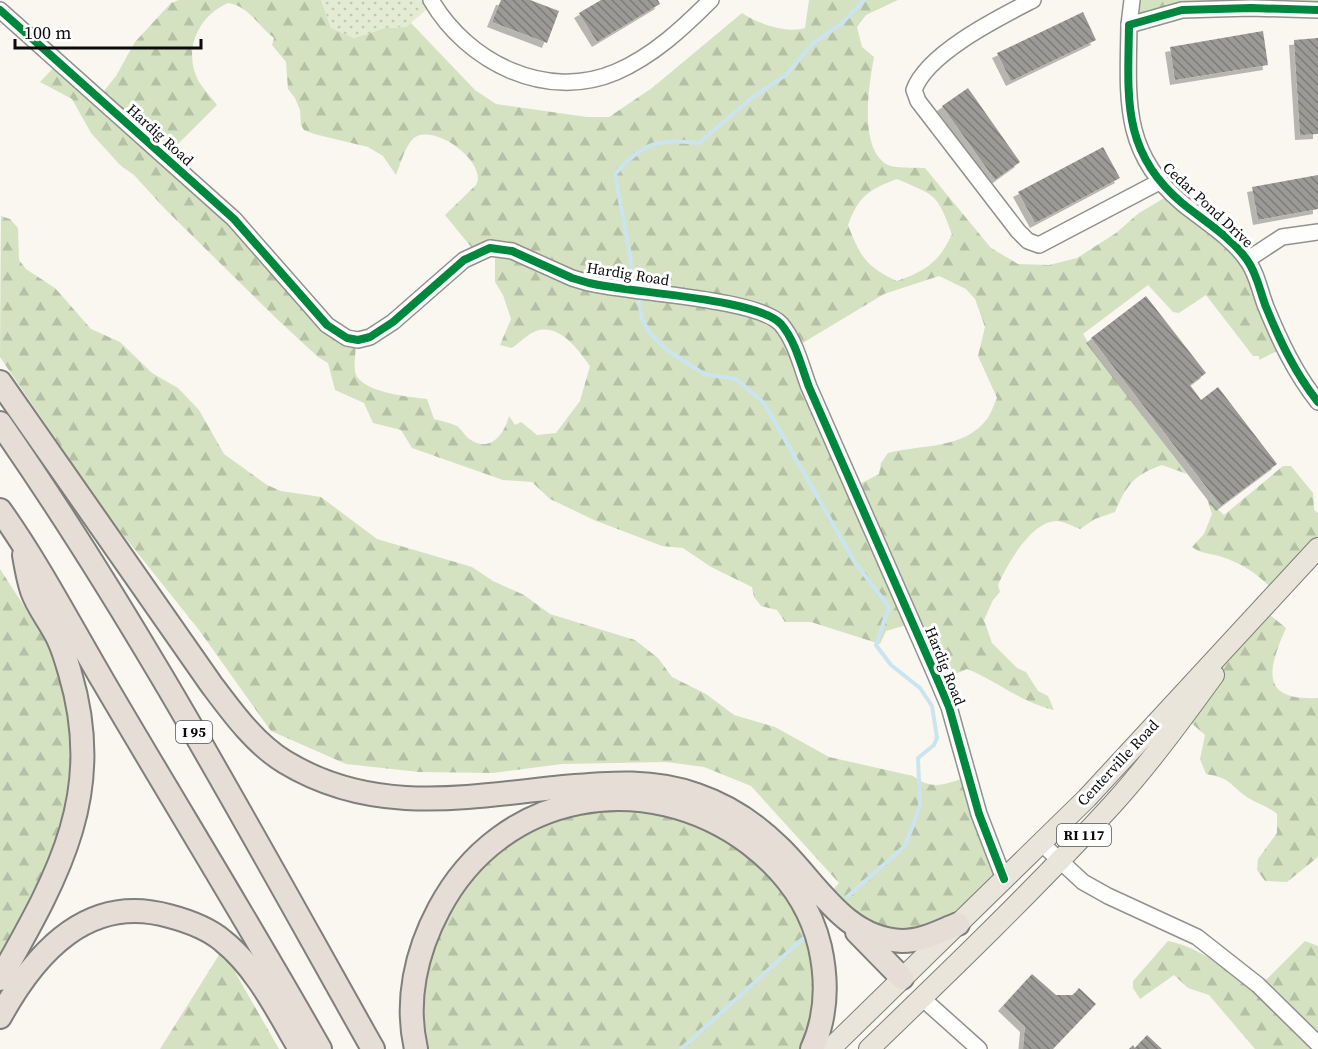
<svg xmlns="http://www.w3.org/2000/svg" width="1318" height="1049" font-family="'Source Serif 4',serif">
	<defs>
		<pattern id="green-dots" width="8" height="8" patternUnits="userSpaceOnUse" patternTransform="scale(1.5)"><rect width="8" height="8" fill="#e3ebd3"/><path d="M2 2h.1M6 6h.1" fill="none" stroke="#c1c8b4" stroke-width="1.8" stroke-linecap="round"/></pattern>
		<pattern id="forest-firs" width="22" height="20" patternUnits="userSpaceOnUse" patternTransform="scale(1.5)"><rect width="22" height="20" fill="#d4e2c2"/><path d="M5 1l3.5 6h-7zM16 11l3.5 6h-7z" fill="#b5c1a5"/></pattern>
		<pattern id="building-back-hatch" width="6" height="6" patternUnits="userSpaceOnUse" patternTransform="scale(1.5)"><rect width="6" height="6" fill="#9c9a96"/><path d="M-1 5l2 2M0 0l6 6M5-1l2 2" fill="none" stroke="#7d7c79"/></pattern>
		<filter id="shadow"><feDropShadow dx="-5" dy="5" stdDeviation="0" flood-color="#0004"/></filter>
	</defs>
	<rect width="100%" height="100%" fill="#f9f7f0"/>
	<polygon fill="url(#green-dots)" points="321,0 431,0 432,5 406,27 385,28 354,38 331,28"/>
	<g fill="url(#forest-firs)" fill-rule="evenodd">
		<path d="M179 0H321L331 28 354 38 385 28 406 27 411 23 475 90 496 104 587 117H609L652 88 742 13C756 23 788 34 805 28L809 0H898L866 15 857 27 862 47 874 57C869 85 858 149 888 165 898 169 915 167 925 168L991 248 1018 264 1049 265 1077 258 1116 233 1139 213 1171 194 1248 261 1283 348 1259 360V356H1253L1206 295 1179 313 1173 312 1148 285 1083 334 1093 351 1187 474 1162 465C1134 475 1127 484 1115 512L1095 519 1080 529C1074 527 1064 521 1057 521 1031 521 1007 565 998 585L1000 592 993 600 984 620 992 643 1017 668 1026 672 1038 691 1048 696 1054 710C1022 703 997 681 967 669L940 681 910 624 886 631 880 644 811 622H785L777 610 761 606 754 597 752 587 711 567 683 548 662 546 594 520 550 499 532 482 503 480 412 448 401 430 373 423 364 403 335 390 328 363 318 357 278 320 166 210 134 175 120 165 91 133 72 99 40 82 58 63 99 97 116 76 135 42 171 3ZM228 3C249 6 258 26 274 38L272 45 286 62 288 89 295 98 300 110 301 125 304 130 314 134 368 147 383 156 396 175C400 165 404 150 411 141 429 118 489 162 476 185L445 215 476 253H495V282L503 295 511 319 500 345 512 348C519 343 528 334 536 331 560 323 578 350 590 366L580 401 556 433 537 435 521 422 515 425 509 416C504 436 488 455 467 437 464 434 461 429 457 426 451 423 441 421 434 419L427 399C410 397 365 393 356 375 353 367 356 352 356 342L333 330 166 156 217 105C212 98 204 90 199 82 182 51 198 16 228 3ZM897 179C936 196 937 193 952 234 939 262 926 271 897 281 866 267 860 256 848 225 859 196 868 190 897 179ZM939 276 966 289 975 299 985 327 978 356 997 398C994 404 991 414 987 419 963 450 922 444 888 453L881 463 879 474 854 487 796 347 884 294Z"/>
		<polygon points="1133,0 1318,0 1318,11 1184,11 1134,25"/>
		<path d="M1 216 10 219 18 228 19 260 26 269 55 288 91 329 120 342 152 373 178 388 199 410 224 454 267 485 281 491 321 497 377 539 472 567 493 581 524 595 550 614 635 640 658 658 672 677 706 694 734 715 775 727 829 757 913 776C932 790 943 785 964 778L1002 873 966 914 885 940 829 894 839 883 751 786 704 767 666 762 562 764 493 773 419 772 346 764 271 731 199 630 108 516 0 357Z"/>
		<path d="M1283 466H1291L1313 493 1314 510 1318 513V549L1277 594C1260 576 1246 565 1222 557 1211 553 1201 554 1192 547L1204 534 1212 514 1207 499 1224 515Z"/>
		<polygon points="0,569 66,671 84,774 0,981"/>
		<path d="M1264 610 1286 628C1268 669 1259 701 1318 698V857L1287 882 1265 881 1257 870 1258 859 1277 833V814C1268 806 1257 804 1247 797 1227 783 1233 779 1206 774L1200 759 1205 735 1173 707Z"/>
		<polygon points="615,799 749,845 814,934 813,1049 416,1049 423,941 491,845"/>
		<path d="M1168 941C1203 948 1227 971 1254 992L1305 941 1318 946V1049H1255L1209 995 1188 988 1174 975 1140 999 1133 988V981Z"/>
		<polygon points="219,955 227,958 279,1049 160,1049"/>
	</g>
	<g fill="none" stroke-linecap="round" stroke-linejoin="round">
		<g stroke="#cbe4ef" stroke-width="4">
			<path d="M636 288 615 174C642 143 659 138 699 143L749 100 787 74 812 44 841 24 864 0"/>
			<polyline points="638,295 642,319 649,332 667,350 704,374 736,379 764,403 854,561 889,607 876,645 891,665 920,688 932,706 937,738 934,745 918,758 920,806 905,846 847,897"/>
			<polyline points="681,1049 807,935"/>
		</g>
	</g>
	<g fill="url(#building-back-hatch)" filter="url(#shadow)">
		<polygon points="501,0 530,0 559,11 547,43 492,22"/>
		<polygon points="601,0 658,0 660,4 597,42 579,13"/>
		<polygon points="1083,12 1096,40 1011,81 997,53"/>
		<polygon points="1263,31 1268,65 1175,80 1170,47"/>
		<polygon points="1318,38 1318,134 1300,135 1294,40"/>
		<polygon points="968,88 1020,162 995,180 942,106"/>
		<polygon points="1103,147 1120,178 1035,223 1018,192"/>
		<polygon points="1318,175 1318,209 1258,220 1252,187"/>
		<polygon points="1146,296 1206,373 1190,385 1201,400 1218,387 1277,464 1221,506 1091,338"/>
		<polygon points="1032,974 1056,995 1073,995 1079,988 1096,1004 1053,1049 1023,1049 1025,1027 1003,1006"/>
		<polygon points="1147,1035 1162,1049 1129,1049 1133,1045 1135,1048"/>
	</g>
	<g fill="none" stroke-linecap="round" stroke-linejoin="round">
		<defs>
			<g id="minor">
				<path d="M431 0C467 62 546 102 616 72 653 56 683 28 711 0"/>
				<path d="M1033 0C1000 17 927 53 914 90L918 101 1018 231 1028 241 1039 245 1159 182"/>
				<path d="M0 10 234 219 327 325 347 338 358 340 370 337 393 322 464 260 490 248 512 251 572 278 589 283C629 293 757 298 781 324 796 342 801 366 809 387L935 674 949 707 979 814 1004 879"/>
				<path d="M1318 10 1251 8 1182 10 1129 25C1128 97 1121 152 1182 203 1204 221 1231 237 1247 260 1257 273 1260 292 1266 307 1280 341 1295 373 1318 402"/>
				<polyline points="1129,25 1132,0"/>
				<polyline points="1247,260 1282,237 1318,232"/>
				<polyline points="1041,843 1083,882 1108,896 1197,937 1258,985 1318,1044"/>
				<polyline points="922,998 979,1049"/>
			</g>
			<g id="major">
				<polyline points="830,1049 1087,798 1318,548"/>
				<path d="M869 1049C952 969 1035 889 1113 804 1150 763 1182 719 1214 675"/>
			</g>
			<g id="highway">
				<path d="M0 382 211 684C232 712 255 744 285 762 374 816 467 797 563 787 610 783 652 779 697 795 729 806 757 825 780 848 817 884 845 939 902 941 923 941 940 931 958 924"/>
				<path d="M0 423C139 622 254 838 373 1049"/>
				<path d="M0 510C39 565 69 623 103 681 175 804 250 925 320 1049"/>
				<polyline points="857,932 902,978"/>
				<path d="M0 979C58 876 106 795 70 673 67 663 64 652 60 643 53 625 38 609 32 591 28 579 26 567 24 555"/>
				<path d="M0 1017C35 953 88 893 169 916 188 921 208 928 223 941 257 968 278 1012 300 1049"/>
				<path d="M416 1049C405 1001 416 952 439 909 501 791 646 766 750 844 785 871 810 904 820 947 828 983 827 1016 812 1049"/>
			</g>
		</defs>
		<use href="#minor" stroke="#92918e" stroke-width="18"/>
		<use href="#major" stroke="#7f7f7b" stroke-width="22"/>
		<use href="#highway" stroke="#7f7f7b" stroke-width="26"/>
		<use href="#minor" stroke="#fefefd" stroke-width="15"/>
		<use href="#major" stroke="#e9e5da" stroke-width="20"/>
		<use href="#highway" stroke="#e6ded6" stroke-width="22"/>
		<defs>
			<g id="cycleway">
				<path d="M0 10 234 219 327 325 347 338 358 340 370 337 393 322 464 260 490 248 512 251 572 278 589 283C629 293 757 298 781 324 796 342 801 366 809 387L935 674 949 707 979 814 1004 879"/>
				<path d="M1318 10 1251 8 1182 10 1129 25C1128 97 1121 152 1182 203 1204 221 1231 237 1247 260 1257 273 1260 292 1266 307 1280 341 1295 373 1318 402"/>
			</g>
		</defs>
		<use href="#cycleway" stroke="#fff" stroke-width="11"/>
		<use href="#cycleway" stroke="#00873e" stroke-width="8"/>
	</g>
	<g text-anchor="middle" stroke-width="6" stroke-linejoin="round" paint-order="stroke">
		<g fill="#fff" stroke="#545454" stroke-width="1.5">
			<rect x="176" y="721" width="36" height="22" rx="4.5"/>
			<rect x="1057" y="824" width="54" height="22" rx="4.5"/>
		</g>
		<g font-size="14" font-weight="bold" fill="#0b0b0b">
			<text x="194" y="737">I 95</text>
			<text x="1084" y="840">RI 117</text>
		</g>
		<g font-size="15" fill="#0b0b0b" stroke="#fff">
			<text transform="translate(160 135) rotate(42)" y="5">Hardig Road</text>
			<text transform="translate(1208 205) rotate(43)" y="5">Cedar Pond Drive</text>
			<text transform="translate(628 274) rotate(9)" y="5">Hardig Road</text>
			<text transform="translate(945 666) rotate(68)" y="5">Hardig Road</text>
			<text transform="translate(1118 763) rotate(-47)" y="5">Centerville Road</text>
		</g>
	</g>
	<path d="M15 39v9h186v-9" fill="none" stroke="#0b0b0b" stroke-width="3"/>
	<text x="24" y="39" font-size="18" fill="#0b0b0b" stroke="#ffffff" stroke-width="4.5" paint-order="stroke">100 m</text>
</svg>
